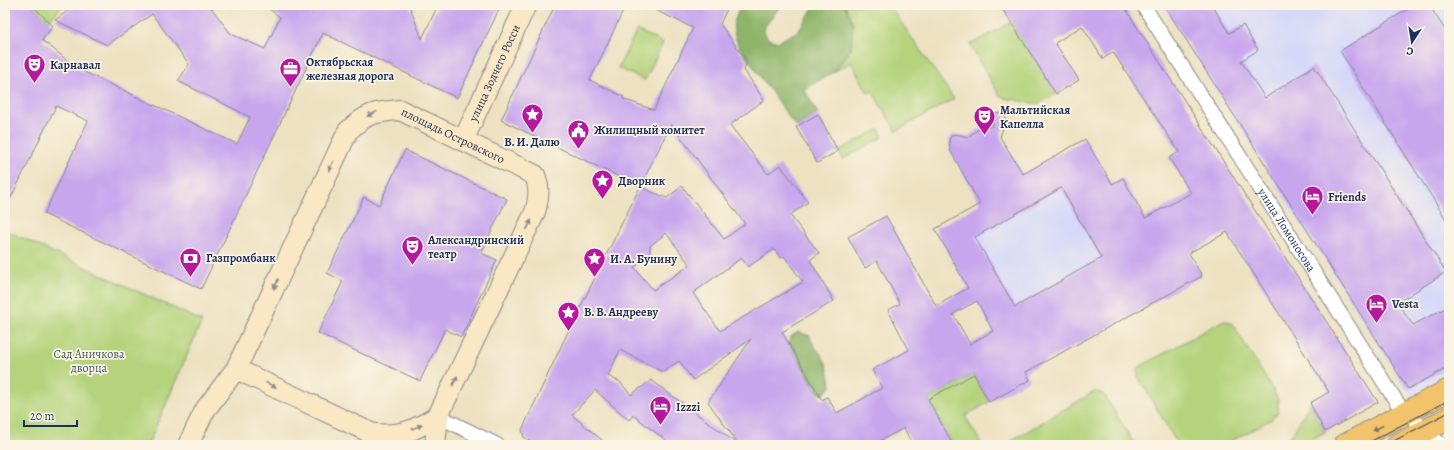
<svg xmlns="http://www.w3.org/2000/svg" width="1454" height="450" font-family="Alegreya,serif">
	<rect width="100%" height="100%" fill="#fcf5e5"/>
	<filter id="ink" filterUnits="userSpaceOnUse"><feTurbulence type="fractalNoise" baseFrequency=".025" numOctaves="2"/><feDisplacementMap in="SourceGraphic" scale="8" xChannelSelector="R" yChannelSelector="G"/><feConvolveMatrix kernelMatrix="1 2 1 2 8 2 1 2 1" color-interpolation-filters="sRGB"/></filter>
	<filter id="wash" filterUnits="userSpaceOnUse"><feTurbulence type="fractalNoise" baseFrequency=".012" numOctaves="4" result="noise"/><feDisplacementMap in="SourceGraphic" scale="16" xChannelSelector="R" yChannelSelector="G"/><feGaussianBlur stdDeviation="0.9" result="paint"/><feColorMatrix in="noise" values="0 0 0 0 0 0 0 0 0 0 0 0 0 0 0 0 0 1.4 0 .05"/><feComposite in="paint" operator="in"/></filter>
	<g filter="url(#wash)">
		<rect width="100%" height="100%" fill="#ede1c1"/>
		<g fill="#d5d8f9">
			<polygon points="1162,5 1449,5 1449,376 1410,396"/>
			<polygon points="998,113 1003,114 1006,118 1006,122 1003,126 1000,137 1004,149 1006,147 1023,174 1085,139 1112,184 1123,178 1146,248 1151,215 1183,197 1208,243 1189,253 1202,276 1026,372 1030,380 989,402 974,374 913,445 872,370 958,323 970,344 993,331 976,302 904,341 888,310 900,304 877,261 865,268 848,237 886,216 935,305 968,288 935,229 980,204 949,149 952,147 949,144 949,140 951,136 968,139 977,130 983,128 991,129 992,123 992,118 994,115"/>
		</g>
		<g fill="#b4d37b" stroke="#68816c">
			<polygon points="32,5 59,5 60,9 48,21"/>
			<polygon points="845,5 889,5 954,99 896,131 872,91 868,93 851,62 834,72 851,49 853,23"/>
			<polygon points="1011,22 1056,94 1038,104 1005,98 999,95 970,45"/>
			<polygon points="637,30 663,43 645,80 618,68"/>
			<polygon points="879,129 883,137 843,159 838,151"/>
			<polygon points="5,230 202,321 148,445 5,445"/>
			<polygon points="1224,320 1232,323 1276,395 1278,401 1278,412 1272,419 1224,445 1178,445 1138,377 1138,369 1141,366"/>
			<polygon points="974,374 989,402 965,416 982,445 953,445 928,399"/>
			<polygon points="1096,392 1101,393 1105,396 1135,445 1009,445 1012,440 1092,393"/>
			<polygon points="1310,403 1325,432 1300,445 1274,445 1292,435"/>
			<polygon points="242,441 249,441 259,445 229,445"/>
		</g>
		<g fill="#8fb56b" stroke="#557264">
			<path d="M741 5H781L763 29 768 39 778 42 798 31 815 5H845L853 23 851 49 834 72 804 89 818 114 796 127 738 45C731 25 733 24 741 5Z"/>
			<path d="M798 332 810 336C812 345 817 349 822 356 828 364 830 377 831 387L823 394 819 393 789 345 790 337Z"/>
		</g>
		<g id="blocks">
			<g fill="#c7a6ee" fill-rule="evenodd">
				<polygon points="5,5 32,5 53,26 42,40 78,69 237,144 250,117 178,81 189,64 152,14 107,45 55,20 76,5 209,5 231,34 265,49 280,17 264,5 409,5 422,39 438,5 501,5 457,98 323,33 201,289 44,214 88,121 56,106 5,210"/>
				<path d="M555 5H626L590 80 624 97 623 99 654 110 693 28 645 5H729L720 24 747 61 744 70 764 100 730 125 768 174 780 165 808 202 790 215 819 253 810 260 834 301 782 332 822 400 827 397 837 413 882 388 872 370 909 350 888 310 900 304 877 261 865 268 848 237 886 216 936 306 968 288 935 229 980 204 950 150 949 140 951 136 955 134 968 137 977 130 993 126 992 116 998 113 1003 114 1006 118V122L1003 128 1000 137 1023 174 1085 139 1112 184 1123 178 1145 218 1191 193 1169 158 1179 152 1113 52 1103 59 1082 26 1055 43 1079 80 1056 94 1000 5H1123L1378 402 1325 432 1310 403 1329 392 1227 232 1189 253 1202 276 1026 372 1030 380 989 402 974 374 928 399 953 445H913L904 428 872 445H739L708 402 751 339 693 380 679 361 663 372 620 350 608 376 620 382 631 395 651 380 739 445H672L633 415 629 420 595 390 572 415 608 445H534L524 437 522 430 564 340 640 187 667 198 682 186 724 239 745 224 671 124 640 187 501 120ZM1061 188 1101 258 1015 307 975 237ZM666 233 690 265 653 290 634 267 650 255V246ZM774 249 781 258 784 256 803 282 720 331 693 293 741 258 748 267ZM977 301 993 331 970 344 953 314Z"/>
				<polygon points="1164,5 1212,5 1229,33 1243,25 1258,50 1241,61 1265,98 1314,66 1446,272 1397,303 1413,325 1449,306 1449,367 1408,389"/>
				<polygon points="1414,5 1429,5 1449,36 1449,224 1340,51"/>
				<polygon points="818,114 838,151 817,163 796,127"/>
				<polygon points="405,150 507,199 481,253 497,260 461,337 445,329 420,381 318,333 343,281 327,273 364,197 379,205"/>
			</g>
		</g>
	</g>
	<g filter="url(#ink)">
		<use href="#blocks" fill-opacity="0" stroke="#848890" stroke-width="1"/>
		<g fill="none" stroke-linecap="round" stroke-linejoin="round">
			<defs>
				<g id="street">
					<path id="s1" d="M1143 5 1398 404 1441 445"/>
					<polyline points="438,416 497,445"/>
				</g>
				<g id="secondary">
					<path id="s2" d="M463 141 526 5"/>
					<path d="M236 369 371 433C400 438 415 430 438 416"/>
					<path id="s3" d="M188 445 205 410 236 369 348 131C367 113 374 112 400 110L535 175C540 188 539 198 535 212L438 416 435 445"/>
				</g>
				<g id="primary">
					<polyline points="1345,445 1449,390"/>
					<polyline points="1398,445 1449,418"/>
				</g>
			</defs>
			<use href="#street" stroke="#848890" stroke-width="16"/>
			<use href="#secondary" stroke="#848890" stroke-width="22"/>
			<use href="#primary" stroke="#848890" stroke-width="24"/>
			<use href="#street" stroke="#fff" stroke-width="14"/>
			<use href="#secondary" stroke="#fae7c3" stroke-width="20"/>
			<use href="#primary" stroke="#f2c36a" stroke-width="22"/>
			<g stroke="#1b2f5e" stroke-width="1">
				<polyline points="1364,445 1449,400"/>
				<polyline points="1386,445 1449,412"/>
			</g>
		</g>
		<defs><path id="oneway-solid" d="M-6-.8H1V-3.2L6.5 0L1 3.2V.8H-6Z"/></defs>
		<g fill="#8a8b90">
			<use href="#oneway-solid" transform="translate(372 114) rotate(154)"/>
			<use href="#oneway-solid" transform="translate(331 166) rotate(115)"/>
			<use href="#oneway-solid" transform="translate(529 225) rotate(-65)"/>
			<use href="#oneway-solid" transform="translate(276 284) rotate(115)"/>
			<use href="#oneway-solid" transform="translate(455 381) rotate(-65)"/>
			<use href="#oneway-solid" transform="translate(271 385) rotate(26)"/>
			<use href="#oneway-solid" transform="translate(417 427) rotate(-22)"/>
		</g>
		<use fill="#7c7263" href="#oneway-solid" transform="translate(1378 428) rotate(152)"/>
	</g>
	<defs>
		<symbol id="theatre-pin" viewBox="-11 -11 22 30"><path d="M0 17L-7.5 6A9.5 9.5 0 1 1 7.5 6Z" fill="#b5179e" stroke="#fcf5e5"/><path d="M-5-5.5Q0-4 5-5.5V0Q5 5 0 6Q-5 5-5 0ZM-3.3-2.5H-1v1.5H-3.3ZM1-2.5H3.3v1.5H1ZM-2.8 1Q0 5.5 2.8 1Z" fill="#fff"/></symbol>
		<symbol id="office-pin" viewBox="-11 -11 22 30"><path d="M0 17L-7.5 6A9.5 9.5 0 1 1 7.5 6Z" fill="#b5179e" stroke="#fcf5e5"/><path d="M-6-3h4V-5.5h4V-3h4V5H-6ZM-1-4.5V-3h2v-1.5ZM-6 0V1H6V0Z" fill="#fff"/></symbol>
		<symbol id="sight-pin" viewBox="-11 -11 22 30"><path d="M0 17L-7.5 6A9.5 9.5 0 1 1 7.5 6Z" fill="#b5179e" stroke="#fcf5e5"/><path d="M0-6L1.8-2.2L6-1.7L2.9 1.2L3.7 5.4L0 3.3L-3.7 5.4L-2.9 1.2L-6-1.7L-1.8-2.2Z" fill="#fff"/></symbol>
		<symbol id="civic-pin" viewBox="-11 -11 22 30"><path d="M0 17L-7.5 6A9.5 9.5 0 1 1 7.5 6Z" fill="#b5179e" stroke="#fcf5e5"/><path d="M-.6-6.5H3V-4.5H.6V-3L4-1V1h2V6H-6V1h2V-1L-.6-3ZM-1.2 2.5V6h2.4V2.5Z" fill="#fff"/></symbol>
		<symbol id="hotel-pin" viewBox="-11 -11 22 30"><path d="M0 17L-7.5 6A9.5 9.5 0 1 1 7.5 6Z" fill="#b5179e" stroke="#fcf5e5"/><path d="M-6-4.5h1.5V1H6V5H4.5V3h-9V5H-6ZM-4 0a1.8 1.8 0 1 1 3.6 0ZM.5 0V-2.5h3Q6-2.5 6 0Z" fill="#fff"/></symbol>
		<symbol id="bank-pin" viewBox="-11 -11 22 30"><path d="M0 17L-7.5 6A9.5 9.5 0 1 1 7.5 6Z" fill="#b5179e" stroke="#fcf5e5"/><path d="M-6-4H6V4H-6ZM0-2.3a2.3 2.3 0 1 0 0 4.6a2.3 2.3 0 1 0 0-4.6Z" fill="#fff"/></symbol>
	</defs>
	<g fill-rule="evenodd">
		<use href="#theatre-pin" x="22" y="52" width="25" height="34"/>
		<use href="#office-pin" x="278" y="56" width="25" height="34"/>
		<use href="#sight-pin" x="520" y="102" width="25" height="34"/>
		<use href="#theatre-pin" x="972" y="104" width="25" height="34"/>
		<use href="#civic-pin" x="566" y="118" width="25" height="34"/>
		<use href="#sight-pin" x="590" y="168" width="25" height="34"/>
		<use href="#hotel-pin" x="1300" y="184" width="25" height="34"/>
		<use href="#theatre-pin" x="400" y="234" width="25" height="34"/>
		<use href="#bank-pin" x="178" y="246" width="25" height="34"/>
		<use href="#sight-pin" x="582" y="246" width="25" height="34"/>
		<use href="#hotel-pin" x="1364" y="292" width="25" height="34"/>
		<use href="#sight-pin" x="556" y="300" width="25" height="34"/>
		<use href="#hotel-pin" x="648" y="394" width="25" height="34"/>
	</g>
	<g text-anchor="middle" stroke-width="3.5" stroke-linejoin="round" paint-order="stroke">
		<g font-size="12" font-weight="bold" fill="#1b2f5e" stroke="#fcf5e5" text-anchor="start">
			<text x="306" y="66">Октябрьская<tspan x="306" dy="14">железная дорога</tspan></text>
			<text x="50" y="69">Карнавал</text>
			<text x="1000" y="114">Мальтийская<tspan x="1000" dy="14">Капелла</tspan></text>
			<text x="594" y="134">Жилищный комитет</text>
			<text x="532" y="146" text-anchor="middle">В. И. Далю</text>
			<text x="618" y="185">Дворник</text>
			<text x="1328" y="201">Friends</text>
			<text x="428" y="244">Александринский<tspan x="428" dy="14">театр</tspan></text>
			<text x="206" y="262">Газпромбанк</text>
			<text x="610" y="263">И. А. Бунину</text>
			<text x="1392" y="308">Vesta</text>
			<text x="584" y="316">В. В. Андрееву</text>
			<text x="676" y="411">Izzzi</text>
		</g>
		<g font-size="12" fill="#1b2f5e" stroke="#fcf5e5">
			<text dy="4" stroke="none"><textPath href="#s2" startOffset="75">улица Зодчего Росси</textPath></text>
			<text dy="4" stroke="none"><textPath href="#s3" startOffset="470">площадь Островского</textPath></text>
			<text dy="4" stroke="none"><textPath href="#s1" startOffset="267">улица Ломоносова</textPath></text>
		</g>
		<g font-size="12" fill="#415865" stroke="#fcf5e5">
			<text x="89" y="358">Сад Аничкова<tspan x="89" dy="14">дворца</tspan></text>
		</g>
	</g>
	<rect width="1454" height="450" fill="none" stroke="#fcf5e5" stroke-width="20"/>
	<g transform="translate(1412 42) rotate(192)" stroke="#fcf5e5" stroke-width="3" paint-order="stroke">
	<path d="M0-3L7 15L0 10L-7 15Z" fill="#1b2f5e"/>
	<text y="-6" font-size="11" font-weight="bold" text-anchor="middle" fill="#1b2f5e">С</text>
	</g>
	<path d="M24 420v6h53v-6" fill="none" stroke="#1b2f5e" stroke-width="2"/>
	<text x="30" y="420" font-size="12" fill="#1b2f5e" stroke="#fcf5e5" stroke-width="3" paint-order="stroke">20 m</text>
</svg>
